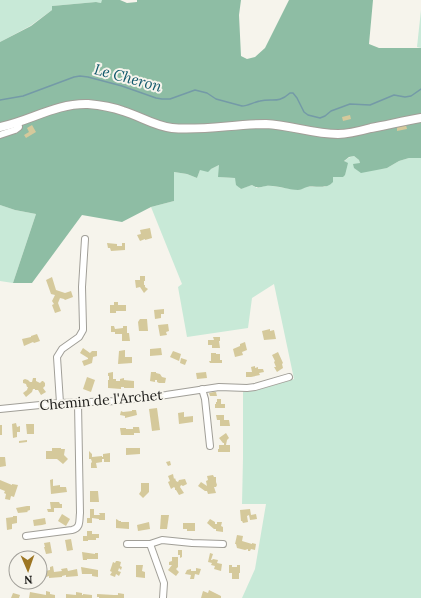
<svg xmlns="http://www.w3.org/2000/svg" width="421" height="598" font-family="Lora,serif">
	<rect width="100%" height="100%" fill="#f6f4ec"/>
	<g fill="#c8e9d7">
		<polygon points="0,0 103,0 101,3 96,2 52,6 52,10 30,26 0,42"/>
		<polygon points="421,10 421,48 417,47"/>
		<path d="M354 156 359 160 360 163 376 169 387 168 399 161 409 158H421V598H242L255 569 266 504H242L243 458V392L257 390 294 379 274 284 252 298 248 328 187 337 178 287 182 284 151 207 174 201V172L187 174 197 178 200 170 211 169 219 165V177L235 178 240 189 252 185 257 188 265 186H272L299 190 306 187H325L333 177 338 176C342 166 342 159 354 156Z"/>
		<polygon points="0,205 15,210 36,214 13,283 0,281"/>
	</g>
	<path fill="#8ebda4" d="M102 0H120L127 3 137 2V0H241L239 15 241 56 247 59 255 57 265 48 289 0H373L369 44 379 48H421V158H409L399 161 387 168 361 173 354 168 353 164 360 163 359 160 354 156 349 157 344 161 348 163 345 175 343 177H333V182C326 190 316 185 307 187 303 188 301 190 298 190 287 190 277 185 266 186 259 187 258 189 252 185L241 189 236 185 235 178 218 177 219 165 211 169 208 172 200 170 197 178 187 174 174 172V201L151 207 122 222 82 215 32 283H13L36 214 15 210 0 205V42L31 26 52 10V6L96 2 101 3Z"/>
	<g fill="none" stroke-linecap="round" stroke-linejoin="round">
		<path stroke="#749aa7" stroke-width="1.5" d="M0 100 23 96 74 77 80 76 88 77 122 86 156 98 162 99H170L195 90 207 93 216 99 242 106C248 106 254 102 260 101 273 98 278 104 290 93H293L297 98 304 112 308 115 320 118 325 116 331 111 350 104 370 105 394 95 405 97 411 96 421 89"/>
	</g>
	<g fill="#d5c99b">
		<polygon points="350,115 351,119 343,121 342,117"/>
		<polygon points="32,125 36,132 26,138 24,135 29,132 27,128"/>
		<polygon points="406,125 407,129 397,131 397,127"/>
		<polygon points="150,228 152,238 145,240 145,239 140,241 137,235 141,234 140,230"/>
		<polygon points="107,243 117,244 117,246 122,246 122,243 125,243 125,250 111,251 110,248 108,248"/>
		<polygon points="140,276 145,276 145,281 144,281 144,285 145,285 145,287 148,289 144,293 140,287 136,288 135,280 140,280"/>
		<polygon points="52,277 56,290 65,293 71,291 73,297 65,300 64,299 60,298 58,303 61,311 55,313 52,305 54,304 52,301 55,295 51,294 46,280"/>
		<polygon points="114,302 118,302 118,305 126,305 126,311 116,311 116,313 110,313 110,305 114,305"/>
		<polygon points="164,309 164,314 161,314 161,318 155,319 154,310"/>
		<polygon points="140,319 147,319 148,331 139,331 138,322"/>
		<polygon points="168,324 169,331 166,332 167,335 160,336 158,325"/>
		<polygon points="111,326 114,326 115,329 123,328 123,326 127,326 127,333 129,333 130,341 122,341 122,334 115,334 115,332 111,332"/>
		<polygon points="270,329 270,331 274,330 276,339 264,340 262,331"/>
		<polygon points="37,334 40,341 34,343 33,342 24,346 22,339 31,337 31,336"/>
		<polygon points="213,337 220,337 220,341 219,341 220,348 212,348 212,345 208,345 208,340 214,340"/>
		<polygon points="245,342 247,350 242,352 243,355 235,357 233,349 240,346 240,344"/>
		<polygon points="83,348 90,353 92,351 97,351 97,356 93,357 92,363 84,366 82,361 88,359 88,358 80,353"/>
		<polygon points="161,348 162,355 150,356 150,349"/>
		<polygon points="125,350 125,357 132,357 132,363 118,364 119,351"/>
		<polygon points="173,351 181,354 179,361 170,357"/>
		<polygon points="278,352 283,363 282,364 283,368 277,372 274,367 276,367 274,362 275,361 272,355"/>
		<polygon points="211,353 216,353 216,354 220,354 220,360 222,360 222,363 210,363 209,361 211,361"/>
		<polygon points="181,358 187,360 185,365 180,363"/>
		<polygon points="255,366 255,368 258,367 258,369 263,369 264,372 259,373 260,375 251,377 246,377 246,372 252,372 251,367"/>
		<polygon points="113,372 113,379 116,379 116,381 120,381 120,379 124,378 124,380 134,381 134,388 124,388 124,387 121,387 121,389 108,388 108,380 109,380 109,376 108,376 108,373"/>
		<polygon points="151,372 156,372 156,373 160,374 162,377 166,378 165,383 159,383 157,382 157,380 155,380 155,382 150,381"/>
		<polygon points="206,372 207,378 197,379 196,373"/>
		<polygon points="87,377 95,380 91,392 83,389"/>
		<polygon points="33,378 36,378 36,381 40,383 42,381 43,381 45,383 45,386 43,388 46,392 41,395 38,390 35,390 35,389 33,389 32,392 26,397 23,393 27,390 28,387 27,387 26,384 23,383 23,380 25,379 28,380 30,382 32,382"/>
		<polygon points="214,392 216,392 217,396 210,396 209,393"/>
		<polygon points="217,399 221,399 221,404 225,404 225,408 215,408 215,404 216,404 216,402 217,402"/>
		<polygon points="157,408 160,430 152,431 149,409"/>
		<polygon points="132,410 136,410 137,415 125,418 125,416 120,415 121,411 123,412 132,411"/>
		<polygon points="184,412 184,417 193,416 193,422 179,424 178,413"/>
		<polygon points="216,415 224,415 224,420 229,420 230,426 220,426 220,420 217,420"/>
		<polygon points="16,423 17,427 20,426 20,432 17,432 17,437 13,438 12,424"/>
		<polygon points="26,424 34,424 34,434 27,434"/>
		<rect x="0" y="425" width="2" height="10"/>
		<polygon points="133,427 139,427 140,433 134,433 134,435 121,435 120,428 126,428 126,429 133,429"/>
		<polygon points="226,433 229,438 227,440 226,445 230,445 230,452 218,452 218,449 219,449 219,445 224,445 224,443 223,443 219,438"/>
		<polygon points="27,440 27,442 19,443 19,441"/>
		<polygon points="52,448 61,448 61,449 65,449 64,455 68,459 63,464 57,459 46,459 46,451 52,451"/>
		<polygon points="126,448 140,448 140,454 126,455"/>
		<polygon points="89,451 92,454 92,457 102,456 102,457 103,457 103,454 110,453 110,462 104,462 104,459 102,459 102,462 96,463 97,468 91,468 91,463 92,462 91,459 89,459"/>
		<polygon points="0,457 5,457 6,466 0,467"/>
		<polygon points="170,461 171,465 168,466 166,462"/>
		<polygon points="173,474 174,479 175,478 176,481 178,482 179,480 185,479 187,484 183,486 181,485 180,487 184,493 179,495 176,490 175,490 175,488 174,487 171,489 168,482 170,481 168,476"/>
		<polygon points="213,475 214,477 216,477 216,482 217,485 216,487 214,487 216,493 208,494 207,491 205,491 198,486 201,482 207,486 206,481 208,480 207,476"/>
		<polygon points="53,479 53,486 60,485 60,487 66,487 67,492 51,494 50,480"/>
		<polygon points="0,480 12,485 12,484 18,485 14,497 11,496 10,500 5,499 6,494 4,493 5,491 0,489"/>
		<polygon points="141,483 149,483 149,492 143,498 139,494 141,491"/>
		<polygon points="90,491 98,491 99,502 90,502"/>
		<polygon points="50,502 59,502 60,504 62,504 62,508 54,508 54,512 48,512 47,509 51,509"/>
		<polygon points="27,506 30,506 30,510 27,511 28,512 18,513 16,508"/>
		<polygon points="90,509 94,509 94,515 100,515 99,513 105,513 105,520 99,520 99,519 92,518 92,523 87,523 87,518 90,518"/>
		<polygon points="250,509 251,515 256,514 257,519 250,520 249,515 247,516 248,522 243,523 242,521 241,521 240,510"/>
		<polygon points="62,514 70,519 66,526 58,521"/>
		<polygon points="161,515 169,515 167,529 160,529"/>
		<polygon points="13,516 17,516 17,523 12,524 12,529 7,530 6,518 13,517"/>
		<polygon points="45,518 46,524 42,525 34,526 33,520"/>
		<polygon points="116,519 118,520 119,521 121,521 121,522 129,522 129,529 116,528"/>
		<polygon points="210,519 215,522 215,524 217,524 217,522 222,522 221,526 223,527 223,532 216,531 216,529 214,529 207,523"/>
		<polygon points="149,522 150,529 138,531 137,525"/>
		<polygon points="183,523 195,523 195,531 187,531 187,529 183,529"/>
		<polygon points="87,531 92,531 92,534 99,534 99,538 96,538 96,540 88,540 88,541 83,541 83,536 87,536"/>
		<polygon points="237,535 243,536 242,541 252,544 252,543 256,544 255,550 251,549 250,551 248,551 248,549 245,550 237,548 236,544 235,544"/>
		<polygon points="71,539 73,550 67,551 65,540"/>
		<polygon points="50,542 52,553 46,554 44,547 45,547 44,543"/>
		<polygon points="178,550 182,550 182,557 180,558 180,555 178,555"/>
		<polygon points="82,552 95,554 95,553 98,553 98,559 87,559 87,560 83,560"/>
		<polygon points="210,553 213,554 211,560 212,560 213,559 218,560 217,563 222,564 221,571 214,569 215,566 211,565 212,563 208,562"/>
		<polygon points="172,557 178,557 178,567 176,569 179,572 176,576 168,570 172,565 169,565 169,562 172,561"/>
		<polygon points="116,561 118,561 121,562 120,566 122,567 121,570 119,568 118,571 121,572 119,576 116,574 115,577 110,575 112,572 110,571 113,562 115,563"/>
		<polygon points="136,565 143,565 142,571 145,572 145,578 136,577"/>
		<polygon points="229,565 232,565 232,567 237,567 237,565 240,565 240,573 239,573 239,579 232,579 232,573 229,573"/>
		<polygon points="53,566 54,572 62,571 61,569 67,568 68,571 77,569 78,576 66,577 66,575 62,576 62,577 49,578 49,576 46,577 45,571 50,570 50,567"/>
		<polygon points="81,567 98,570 98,577 92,576 92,574 82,574"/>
		<polygon points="196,568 201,569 199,575 195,574 194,579 190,579 191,575 185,574 187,570 191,569 191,571 196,571"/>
		<polygon points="209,590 221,596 221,598 201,598 203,591 208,593"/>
		<polygon points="46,591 50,592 50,594 55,595 55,598 29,598 30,592 46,595"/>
		<polygon points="76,592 82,593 82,595 83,595 83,594 92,595 92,598 66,598 66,594 76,595"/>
		<polygon points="13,593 20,595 19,598 11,598"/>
		<polygon points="118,593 124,594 124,598 99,598 99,597 97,597 97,594 114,595 118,595"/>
	</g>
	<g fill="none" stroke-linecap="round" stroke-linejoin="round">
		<defs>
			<g id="minor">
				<polyline points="0,135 15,130 19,127 18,122"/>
				<polyline points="202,389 205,399 210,446"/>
				<polyline points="60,403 57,357 62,349 79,337 83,330 83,327 82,287 85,239"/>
				<polyline points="0,409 60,403 118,401 166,395 219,387 247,388 255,387 289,377"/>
				<path d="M26 536 72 530C81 528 79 521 80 513L78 403"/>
				<polyline points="127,544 150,544 162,540 192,543 223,544"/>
				<polyline points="150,544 164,583 163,598"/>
			</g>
			<path id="tertiary" d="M0 127C30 121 56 103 88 104 99 105 112 107 123 111 140 116 154 126 172 128 202 131 235 124 266 124 290 125 313 134 338 134 349 134 360 131 371 128 387 125 404 121 421 118"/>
		</defs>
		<use href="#minor" stroke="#a19f98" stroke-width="8"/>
		<use href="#tertiary" stroke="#a19f98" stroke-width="10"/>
		<use href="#minor" stroke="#fff" stroke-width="6"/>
		<use href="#tertiary" stroke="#fff" stroke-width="8"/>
	</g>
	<g text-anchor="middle" stroke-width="4" stroke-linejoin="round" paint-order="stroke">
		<g font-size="14" fill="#21201d" stroke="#f6f4ec">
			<text transform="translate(101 400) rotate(-5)" y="5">Chemin de l'Archet</text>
		</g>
		<g font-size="15" font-style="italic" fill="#12596d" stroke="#f6f4ec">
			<text transform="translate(128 78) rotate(15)" y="5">Le Cheron</text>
		</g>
	</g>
	<g transform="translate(28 570) rotate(178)"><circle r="19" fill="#f6f4ec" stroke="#a19f99"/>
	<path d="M0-3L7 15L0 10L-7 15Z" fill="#9d7623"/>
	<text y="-6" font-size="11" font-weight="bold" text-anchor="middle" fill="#21201d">N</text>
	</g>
</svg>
